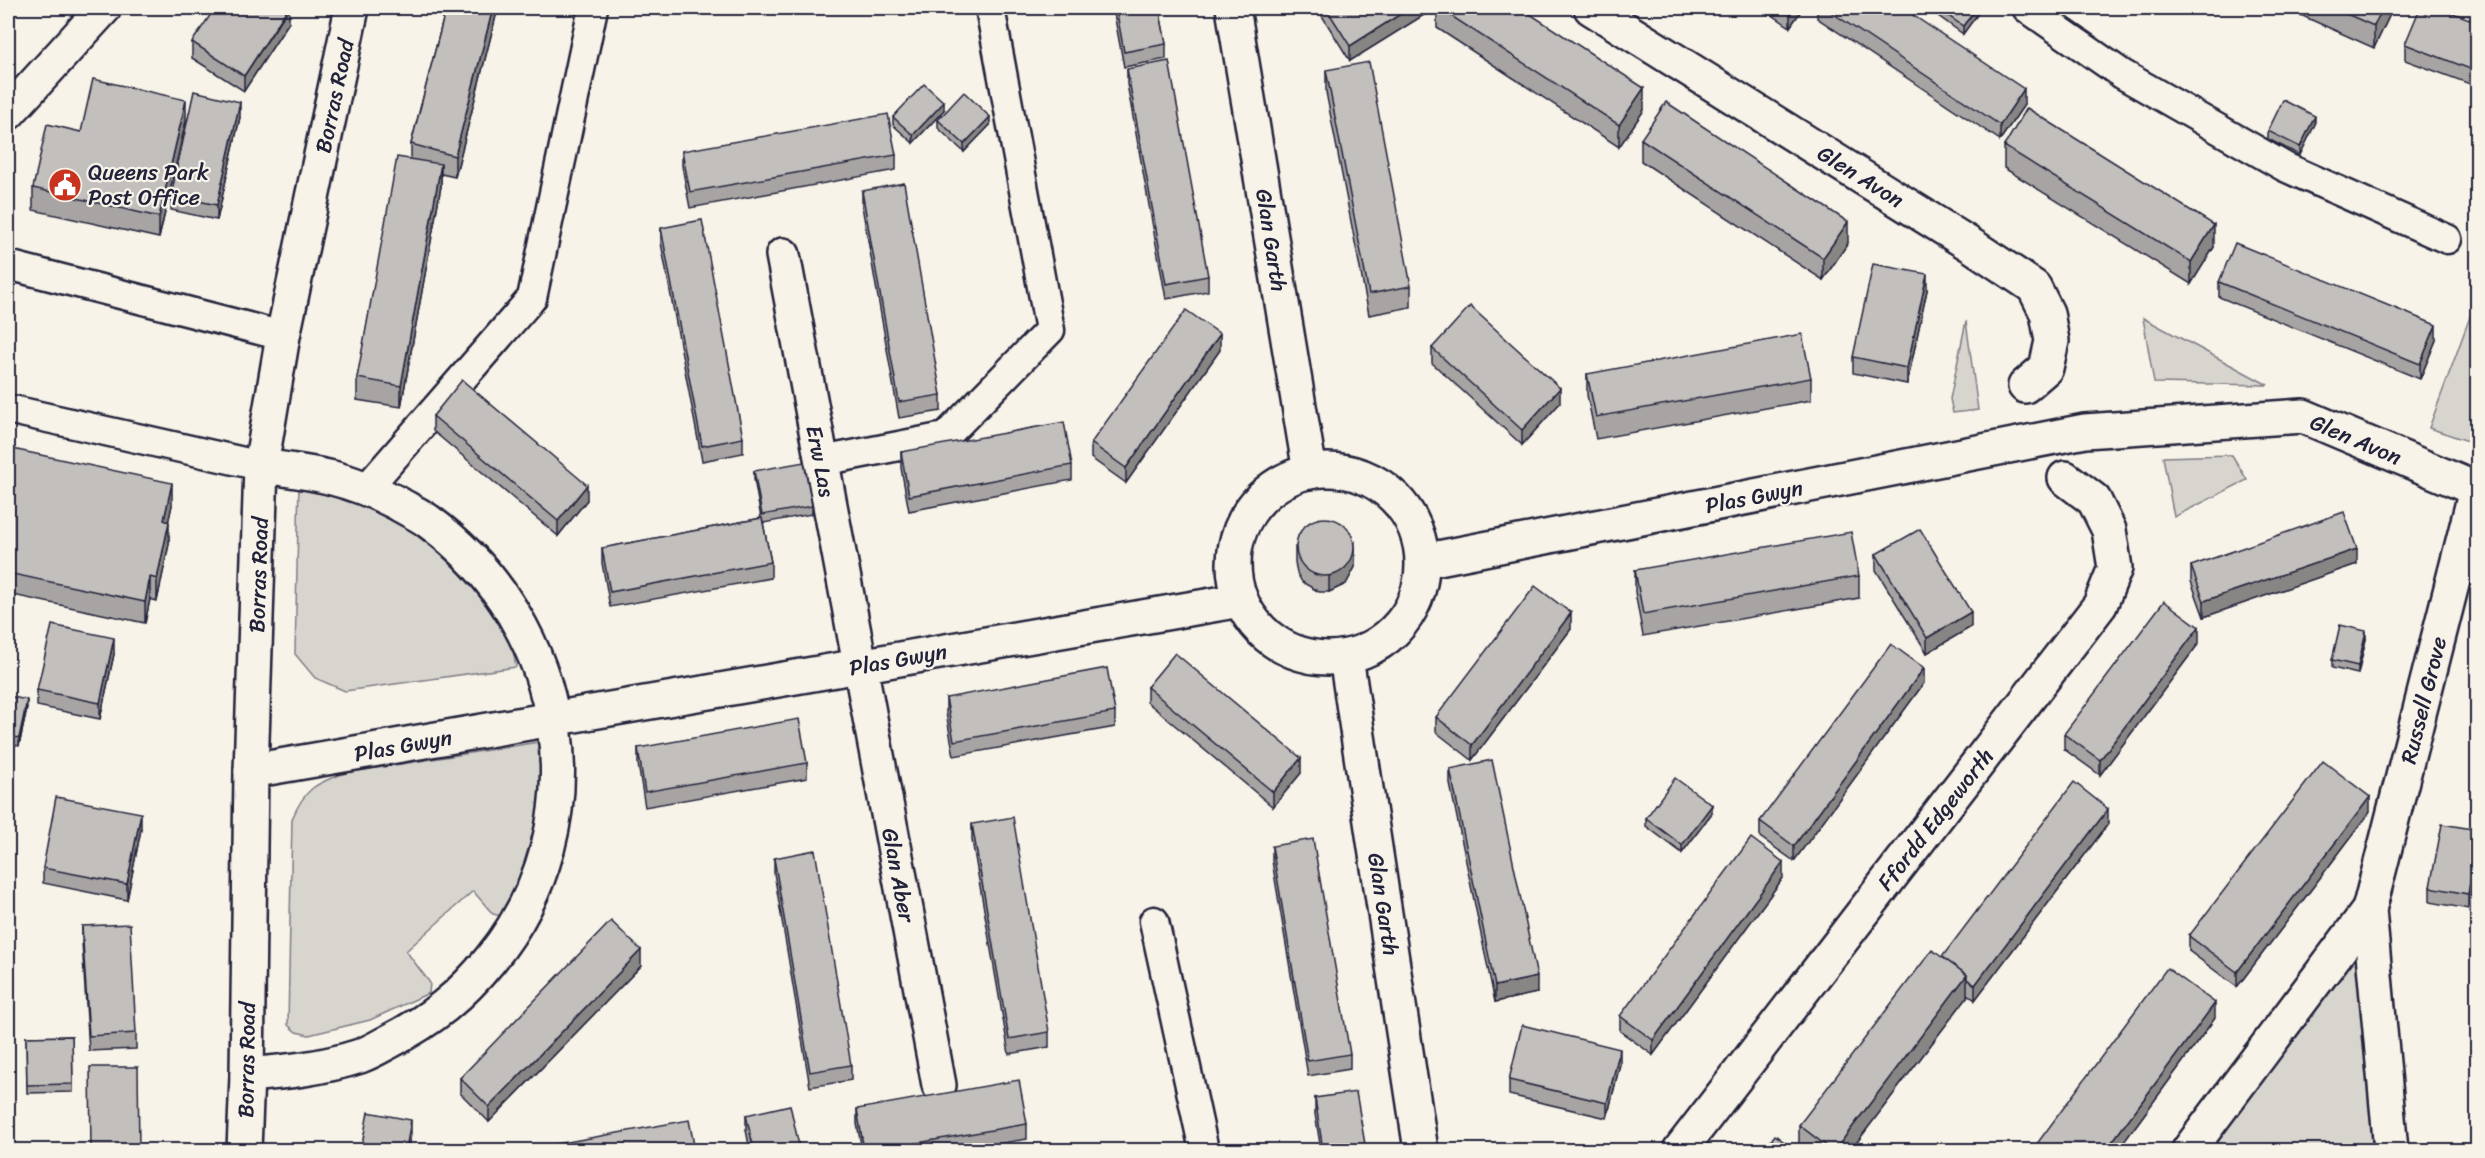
<svg xmlns="http://www.w3.org/2000/svg" width="2485" height="1158" font-family="Sriracha,sans-serif">
	<rect width="100%" height="100%" fill="#f7f3e8"/>
	<filter id="ink" filterUnits="userSpaceOnUse"><feTurbulence type="fractalNoise" baseFrequency=".0167" numOctaves="2"/><feDisplacementMap in="SourceGraphic" scale="12" xChannelSelector="R" yChannelSelector="G"/><feConvolveMatrix kernelMatrix="1 2 1 2 8 2 1 2 1" color-interpolation-filters="sRGB"/></filter>
	<g filter="url(#ink)">
		<g fill="#d8d5cf" stroke="#7d7c85" stroke-width="1.5">
			<polygon points="2477,298 2477,444 2429,428"/>
			<polygon points="2143,318 2268,385 2154,383"/>
			<polygon points="1966,321 1978,410 1953,413 1950,399"/>
			<polygon points="2232,455 2247,480 2174,517 2163,457"/>
			<polygon points="299,483 366,490 472,569 511,636 516,667 345,691 315,678 295,654"/>
			<path d="M558 739 535 863 501 916 493 914 473 891 406 951 430 983 429 993 370 1020 309 1035 296 1032 288 1025 292 819C305 788 315 784 345 773Z"/>
			<polygon points="2366,943 2380,1150 2211,1150"/>
		</g>
		<g fill="none" stroke-linecap="round" stroke-linejoin="round">
			<defs>
				<g id="service">
					<polyline points="2027,8 2122,74 2285,167 2447,239"/>
					<polyline points="8,265 283,336"/>
					<polyline points="8,409 261,466"/>
					<polyline points="822,461 945,437 1050,330 990,8"/>
					<polyline points="367,488 532,298 593,8"/>
					<polyline points="1154,921 1204,1150"/>
				</g>
				<g id="minor">
					<polyline points="1233,8 1310,472"/>
					<polyline points="1591,8 1974,247 2034,287 2047,313 2052,341 2046,368 2025,386"/>
					<polyline points="783,255 939,1085"/>
					<circle cx="1328" cy="564" r="94"/>
					<polyline points="1423,561 2085,431 2303,416 2478,490"/>
					<polyline points="1346,657 1421,1150"/>
					<polyline points="251,771 1241,600"/>
					<path d="M247 1075C286 1072 323 1068 360 1056 371 1052 381 1046 390 1041 431 1020 461 996 490 960 602 823 570 624 428 521 419 514 408 510 399 504 350 478 316 473 261 466"/>
					<polyline points="1680,1150 2100,605 2115,568 2109,530 2094,500 2065,478"/>
					<polyline points="2189,1150 2369,910"/>
					<polyline points="2391,1150 2369,910 2476,490"/>
				</g>
				<polyline id="tertiary" points="244,1150 247,1075 251,771 261,466 283,336 352,8"/>
				<polyline id="primary" points="8,113 104,8"/>
			</defs>
			<use href="#service" stroke="#22223b" stroke-width="33"/>
			<use href="#minor" stroke="#22223b" stroke-width="38"/>
			<use href="#tertiary" stroke="#22223b" stroke-width="38"/>
			<use href="#primary" stroke="#22223b" stroke-width="38"/>
			<use href="#service" stroke="#f7f3e8" stroke-width="28"/>
			<use href="#minor" stroke="#f7f3e8" stroke-width="33"/>
			<use href="#tertiary" stroke="#f7f3e8" stroke-width="33"/>
			<use href="#primary" stroke="#f7f3e8" stroke-width="33"/>
		</g>
		<g fill="#a7a4a3" stroke="#22223b" stroke-width="1.5">
			<polygon points="446,8 498,8 455,177 441,174 441,186 401,407 357,400 357,378 411,159 411,144"/>
			<polygon points="1113,8 1159,8 1166,44 1166,59 1124,67"/>
			<polygon points="1319,8 1435,8 1350,61 1319,11"/>
			<polygon points="1437,8 1521,8 1644,110 1619,147 1437,28"/>
			<polygon points="1762,8 1803,8 1790,27"/>
			<polygon points="1817,8 1902,8 2024,105 2000,140 1817,18"/>
			<polygon points="1930,8 1982,8 1963,34 1930,10"/>
			<polygon points="2285,8 2393,8 2374,48"/>
			<polygon points="289,22 244,91 192,58 192,42"/>
			<polygon points="2478,22 2478,87 2405,60 2405,44"/>
			<polygon points="1127,69 1208,276 1208,291 1166,299 1127,84"/>
			<polygon points="1326,70 1411,286 1411,307 1369,315 1326,92"/>
			<polygon points="944,110 913,143 893,125 893,117"/>
			<polygon points="240,117 217,220 171,210 171,195"/>
			<polygon points="938,120 990,125 964,152 938,128"/>
			<polygon points="186,121 159,238 33,210 33,188 81,132"/>
			<polygon points="2315,124 2300,155 2268,139 2268,131"/>
			<polygon points="1641,139 1848,243 1823,280 1641,161"/>
			<polygon points="2004,146 2214,247 2191,284 2004,168"/>
			<polygon points="682,151 896,155 896,170 690,208 682,166"/>
			<polygon points="862,191 941,395 941,411 899,418 862,206"/>
			<polygon points="661,228 743,438 743,453 702,461 661,243"/>
			<polygon points="2219,282 2436,340 2420,379 2219,297"/>
			<polygon points="1927,290 1907,384 1853,373 1853,357"/>
			<polygon points="1432,348 1560,403 1522,445 1432,363"/>
			<polygon points="1220,350 1126,483 1091,458 1091,443"/>
			<polygon points="1587,374 1811,378 1811,400 1596,439 1587,395"/>
			<polygon points="433,416 587,500 558,536 433,431"/>
			<polygon points="8,448 172,505 168,522 169,544 157,601 150,599 145,623 8,594"/>
			<polygon points="901,452 1072,465 1072,480 909,511 901,468"/>
			<polygon points="754,471 812,506 812,514 763,523 771,562 771,578 610,607 602,563 602,548 761,518 754,479"/>
			<polygon points="1295,547 1355,567 1346,584 1329,592 1319,592 1302,582 1297,573 1295,562"/>
			<polygon points="1876,554 1971,627 1927,653 1876,570"/>
			<polygon points="2357,564 2204,617 2191,581 2191,566"/>
			<polygon points="1635,570 1859,576 1859,598 1643,636 1635,592"/>
			<polygon points="1571,629 1472,760 1436,732 1436,717"/>
			<polygon points="2366,639 2358,674 2332,668 2332,660"/>
			<polygon points="2199,643 2100,775 2064,749 2064,734"/>
			<polygon points="114,654 100,719 37,706 37,690"/>
			<polygon points="1924,683 1794,861 1760,837 1760,821"/>
			<polygon points="1147,687 1301,773 1273,807 1147,702"/>
			<polygon points="8,696 27,708 19,746 8,744"/>
			<polygon points="946,698 1115,712 1115,727 954,756 946,713"/>
			<polygon points="638,748 807,763 807,778 645,807 638,764"/>
			<polygon points="1450,769 1537,993 1495,1002 1450,784"/>
			<polygon points="2370,812 2237,987 2189,951 2189,936"/>
			<polygon points="1712,813 1682,853 1646,826 1646,818"/>
			<polygon points="972,824 1049,1032 1049,1047 1009,1054 972,840"/>
			<polygon points="2108,824 1975,1000 1967,994 1967,997 1851,1150 1804,1150 1799,1147 1799,1125 1942,957"/>
			<polygon points="141,829 127,900 43,883 43,868"/>
			<polygon points="2478,830 2478,852 2468,909 2430,902 2430,887"/>
			<polygon points="1272,846 1350,1054 1350,1069 1308,1076 1272,861"/>
			<polygon points="774,858 851,1065 851,1080 810,1087 774,873"/>
			<polygon points="1783,878 1653,1055 1620,1031 1620,1016"/>
			<polygon points="82,926 136,1033 136,1049 89,1051 82,942"/>
			<polygon points="641,966 489,1122 460,1093 460,1078"/>
			<polygon points="2215,1018 2118,1150 2036,1150 2036,1145"/>
			<polygon points="72,1036 73,1092 27,1093 26,1037"/>
			<polygon points="1620,1064 1607,1118 1509,1095 1509,1080"/>
			<polygon points="1315,1098 1366,1150 1321,1150 1315,1114"/>
			<polygon points="857,1109 1027,1124 1027,1139 962,1150 862,1150 857,1124"/>
			<polygon points="746,1115 800,1150 750,1150 746,1130"/>
		</g>
		<g fill="#888684" stroke="#22223b" stroke-width="1.5">
			<polygon points="289,8 289,22 244,91 244,76"/>
			<polygon points="493,8 498,8 455,177 455,156"/>
			<polygon points="1410,8 1435,8 1350,61 1350,46"/>
			<polygon points="1792,8 1803,8 1790,27 1790,11"/>
			<polygon points="1977,8 1982,8 1963,34 1963,26"/>
			<polygon points="2383,8 2393,8 2374,48 2374,26"/>
			<polygon points="1644,88 1644,110 1619,147 1619,125"/>
			<polygon points="2024,89 2024,105 2000,140 2000,125"/>
			<polygon points="186,100 186,121 159,238 159,217"/>
			<polygon points="240,102 240,117 217,220 217,205"/>
			<polygon points="944,102 944,110 913,143 913,135"/>
			<polygon points="2315,116 2315,124 2300,155 2300,147"/>
			<polygon points="990,117 990,125 964,152 964,144"/>
			<polygon points="441,164 441,186 401,407 401,386"/>
			<polygon points="1848,222 1848,243 1823,280 1823,258"/>
			<polygon points="2214,225 2214,247 2191,284 2191,262"/>
			<polygon points="1927,274 1927,290 1907,384 1907,368"/>
			<polygon points="2436,325 2436,340 2420,379 2420,364"/>
			<polygon points="1220,334 1220,350 1126,483 1126,468"/>
			<polygon points="1560,388 1560,403 1522,445 1522,430"/>
			<polygon points="172,483 172,505 164,542 164,520"/>
			<polygon points="587,485 587,500 558,536 558,521"/>
			<polygon points="169,522 169,544 157,601 157,579"/>
			<polygon points="1355,542 1355,567 1346,584 1329,592 1329,577"/>
			<polygon points="2357,549 2357,564 2204,617 2204,601"/>
			<polygon points="150,577 150,599 145,623 145,602"/>
			<polygon points="1971,612 1971,627 1927,653 1927,638"/>
			<polygon points="1571,613 1571,629 1472,760 1472,745"/>
			<polygon points="2199,627 2199,643 2100,775 2100,760"/>
			<polygon points="2366,631 2366,639 2358,674 2358,666"/>
			<polygon points="114,638 114,654 100,719 100,703"/>
			<polygon points="1924,668 1924,683 1794,861 1794,846"/>
			<polygon points="27,700 27,708 19,746 19,738"/>
			<polygon points="1301,758 1301,773 1273,807 1273,792"/>
			<polygon points="2370,797 2370,812 2237,987 2237,972"/>
			<polygon points="1712,805 1712,813 1682,853 1682,845"/>
			<polygon points="2108,809 2108,824 1975,1000 1975,985"/>
			<polygon points="141,813 141,829 127,900 127,884"/>
			<polygon points="2478,836 2478,852 2468,909 2468,894"/>
			<polygon points="1783,862 1783,878 1653,1055 1653,1040"/>
			<polygon points="641,950 641,966 489,1122 489,1107"/>
			<polygon points="1967,975 1967,997 1851,1150 1835,1150"/>
			<polygon points="1537,977 1537,993 1495,1002 1495,986"/>
			<polygon points="2215,1003 2215,1018 2118,1150 2106,1150"/>
			<polygon points="1620,1049 1620,1064 1607,1118 1607,1103"/>
			<polygon points="411,1120 411,1135 408,1150 406,1150"/>
		</g>
		<g fill="#c2bfbd" stroke="#22223b" stroke-width="1.5">
			<polygon points="215,8 288,8 244,76 192,42"/>
			<polygon points="446,8 493,8 455,156 411,144"/>
			<polygon points="1116,8 1159,8 1166,44 1124,52"/>
			<polygon points="1326,8 1410,8 1350,46"/>
			<polygon points="1439,8 1521,8 1644,88 1619,125"/>
			<polygon points="1784,8 1792,8 1790,11"/>
			<polygon points="1825,8 1902,8 2024,89 2000,125"/>
			<polygon points="1937,8 1977,8 1963,26"/>
			<polygon points="2333,8 2383,8 2374,26"/>
			<polygon points="2420,8 2439,8 2478,22 2478,72 2405,44"/>
			<polygon points="1169,61 1208,276 1166,284 1127,69"/>
			<polygon points="1369,62 1411,286 1369,294 1326,70"/>
			<polygon points="93,79 186,100 159,217 33,188 47,124 81,132"/>
			<polygon points="924,84 944,102 913,135 893,117"/>
			<polygon points="194,91 240,102 217,205 171,195"/>
			<polygon points="964,92 990,117 964,144 938,120"/>
			<polygon points="2283,100 2315,116 2300,147 2268,131"/>
			<polygon points="1666,102 1848,222 1823,258 1641,139"/>
			<polygon points="2027,108 2214,225 2191,262 2004,146"/>
			<polygon points="888,114 896,155 690,192 682,151"/>
			<polygon points="397,157 441,164 401,386 357,378"/>
			<polygon points="904,183 941,395 899,402 862,191"/>
			<polygon points="702,220 743,438 702,446 661,228"/>
			<polygon points="2235,243 2436,325 2420,364 2219,282"/>
			<polygon points="1873,264 1927,274 1907,368 1853,357"/>
			<polygon points="1470,306 1560,388 1522,430 1432,348"/>
			<polygon points="1186,310 1220,334 1126,468 1091,443"/>
			<polygon points="1802,334 1811,378 1596,417 1587,374"/>
			<polygon points="462,380 587,485 558,521 433,416"/>
			<polygon points="1064,422 1072,465 909,496 901,452"/>
			<polygon points="8,448 172,483 164,520 169,522 157,579 150,577 145,602 8,573"/>
			<polygon points="804,462 812,506 762,515 754,471"/>
			<polygon points="2344,512 2357,549 2204,601 2191,566"/>
			<circle cx="1325" cy="547" r="29"/>
			<polygon points="762,518 771,562 610,592 602,548"/>
			<polygon points="1920,529 1971,612 1927,638 1876,554"/>
			<polygon points="1851,532 1859,576 1643,614 1635,570"/>
			<polygon points="1535,586 1571,613 1472,745 1436,717"/>
			<polygon points="2164,601 2199,627 2100,760 2064,734"/>
			<polygon points="52,625 114,638 100,703 37,690"/>
			<polygon points="2340,625 2366,631 2358,666 2332,660"/>
			<polygon points="1891,644 1924,668 1794,846 1760,821"/>
			<polygon points="1175,653 1301,758 1273,792 1147,687"/>
			<polygon points="1107,668 1115,712 954,741 946,698"/>
			<polygon points="8,696 27,700 19,738 8,736"/>
			<polygon points="799,719 807,763 645,792 638,748"/>
			<polygon points="1492,760 1537,977 1495,986 1450,769"/>
			<polygon points="2323,761 2370,797 2237,972 2189,936"/>
			<polygon points="1675,778 1712,805 1682,845 1646,818"/>
			<polygon points="2074,782 2108,809 1975,985 1967,979 1967,975 1942,957"/>
			<polygon points="56,797 141,813 127,884 43,868"/>
			<polygon points="1013,817 1049,1032 1009,1039 972,824"/>
			<polygon points="2442,824 2478,830 2478,836 2468,894 2430,887"/>
			<polygon points="1751,838 1783,862 1653,1040 1620,1016"/>
			<polygon points="1313,839 1350,1054 1308,1061 1272,846"/>
			<polygon points="815,850 851,1065 810,1072 774,858"/>
			<polygon points="611,921 641,950 489,1107 460,1078"/>
			<polygon points="130,924 136,1033 89,1036 82,926"/>
			<polygon points="1932,950 1967,975 1835,1150 1832,1150 1799,1125"/>
			<polygon points="2167,968 2215,1003 2106,1150 2043,1150 2036,1145"/>
			<polygon points="1522,1025 1620,1049 1607,1103 1509,1080"/>
			<polygon points="72,1036 73,1084 27,1085 26,1037"/>
			<polygon points="90,1067 138,1067 139,1150 91,1150"/>
			<polygon points="1019,1080 1027,1124 877,1150 864,1150 857,1109"/>
			<polygon points="1356,1092 1366,1150 1323,1150 1315,1098"/>
			<polygon points="790,1105 800,1150 754,1150 746,1115"/>
			<polygon points="368,1112 411,1120 406,1150 361,1150"/>
			<polygon points="689,1120 695,1150 535,1150 535,1148"/>
			<polygon points="1775,1135 1795,1150 1764,1150"/>
		</g>
	</g>
	<defs>
		<symbol id="civic-disc" viewBox="-11 -11 22 22"><circle r="9.5" fill="#c8321e" stroke="#f7f3e8"/><path d="M-.6-6.5H3V-4.5H.6V-3L4-1V1h2V6H-6V1h2V-1L-.6-3ZM-1.2 2.5V6h2.4V2.5Z" fill="#fff"/></symbol>
	</defs>
	<g fill-rule="evenodd">
		<use href="#civic-disc" x="46" y="166" width="38" height="38"/>
	</g>
	<g text-anchor="middle" stroke-width="4.5" stroke-linejoin="round" paint-order="stroke">
		<g font-size="22" fill="#22223b" stroke="#f7f3e8">
			<text transform="translate(334 96) rotate(-78)" y="8">Borras Road</text>
			<text transform="translate(1861 176) rotate(32)" y="8">Glen Avon</text>
			<text transform="translate(1272 240) rotate(81)" y="8">Glan Garth</text>
			<text transform="translate(2356 439) rotate(23)" y="8">Glen Avon</text>
			<text transform="translate(821 461) rotate(79)" y="8">Erw Las</text>
			<text transform="translate(1754 496) rotate(-11)" y="8">Plas Gwyn</text>
			<text transform="translate(258 575) rotate(-88)" y="8">Borras Road</text>
			<text transform="translate(898 659) rotate(-10)" y="8">Plas Gwyn</text>
			<text transform="translate(2423 700) rotate(-76)" y="8">Russell Grove</text>
			<text transform="translate(403 745) rotate(-10)" y="8">Plas Gwyn</text>
			<text transform="translate(1935 819) rotate(-52)" y="8">Ffordd Edgeworth</text>
			<text transform="translate(899 875) rotate(79)" y="8">Glan Aber</text>
			<text transform="translate(1384 904) rotate(81)" y="8">Glan Garth</text>
			<text transform="translate(246 1060) rotate(-89)" y="8">Borras Road</text>
		</g>
		<g font-size="22" fill="#22223b" stroke="#f7f3e8" text-anchor="start">
			<text x="88" y="180">Queens Park<tspan x="88" dy="25">Post Office</tspan></text>
		</g>
	</g>
	<rect width="2485" height="1158" fill="none" stroke="#f7f3e8" stroke-width="30"/>
	<rect x="15" y="15" width="2455" height="1128" fill="none" stroke="#22223b" stroke-width="2" filter="url(#ink)"/>
</svg>
